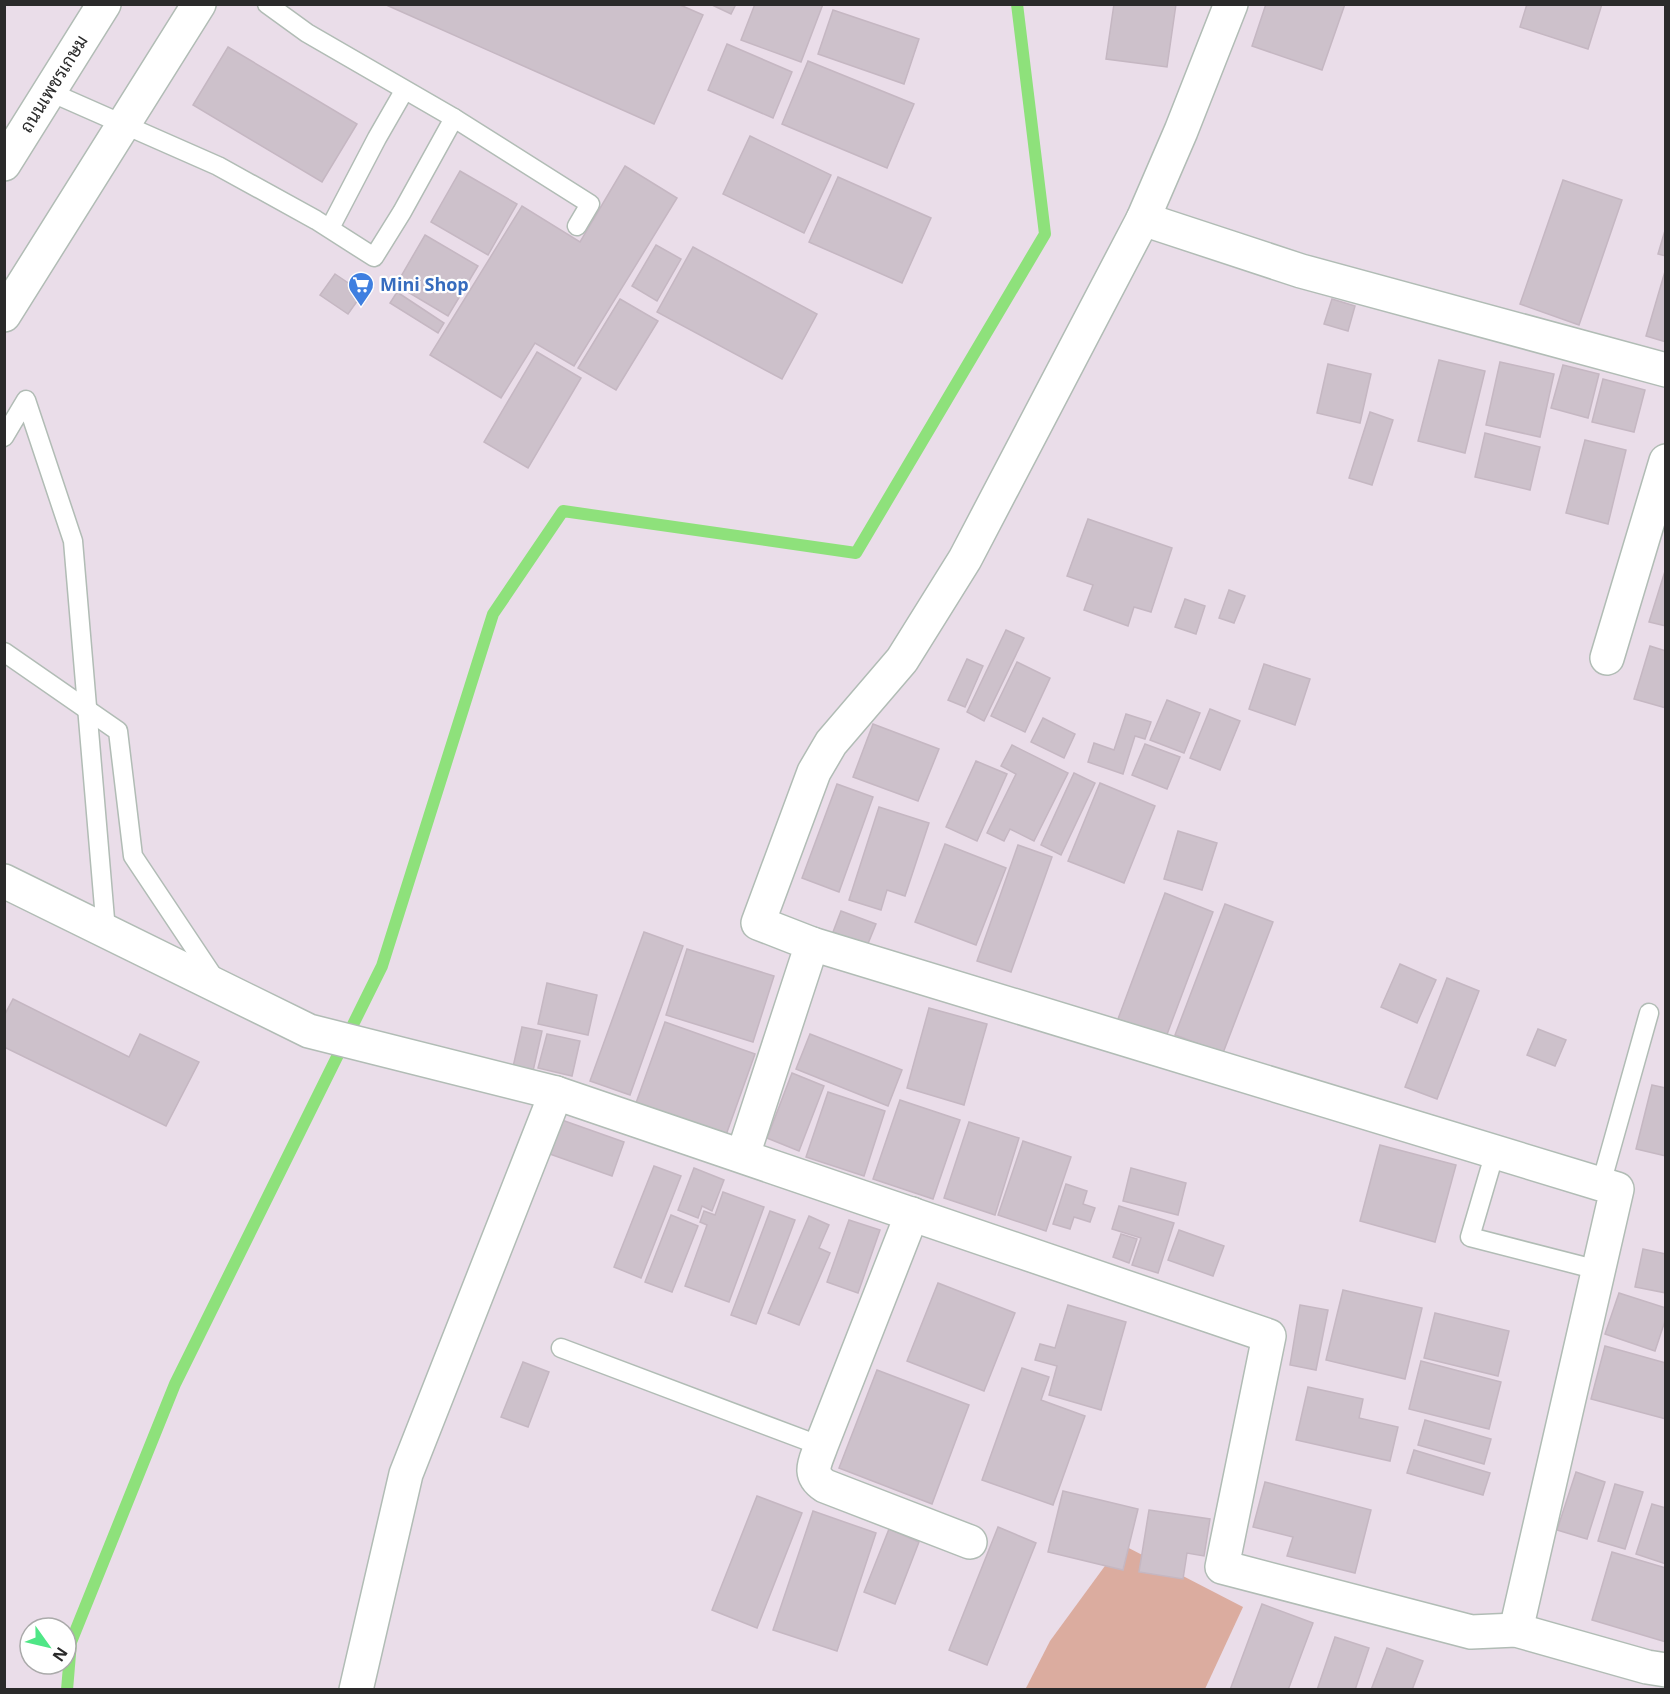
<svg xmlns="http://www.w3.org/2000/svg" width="1670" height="1694" font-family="'Open Sans',Sarabun,sans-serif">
	<rect width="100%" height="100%" fill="#eadde9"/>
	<polygon fill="#dbac9f" points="1121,1544 1243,1607 1205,1689 1025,1690 1050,1641"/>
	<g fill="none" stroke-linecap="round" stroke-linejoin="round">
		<polyline stroke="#8ee17b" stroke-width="12" points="67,1690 71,1642 175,1384 382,966 493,614 563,511 856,553 1045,234 1017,4"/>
	</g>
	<g fill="#cdc1cb" stroke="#c5b7c2" stroke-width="1.5">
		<polygon points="384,4 678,4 703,15 654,124"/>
		<polygon points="710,4 736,4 731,14"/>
		<polygon points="755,4 823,4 801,62 741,40"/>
		<polygon points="1114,4 1176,4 1167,67 1106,59"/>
		<polygon points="1266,4 1345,4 1322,70 1252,46"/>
		<polygon points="1527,4 1602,4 1588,49 1520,27"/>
		<polygon points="833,10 919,39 904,84 818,54"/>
		<polygon points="727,44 792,72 773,118 708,90"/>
		<polygon points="228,47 357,124 322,182 193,105"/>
		<polygon points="808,61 914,104 887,168 782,124"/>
		<polygon points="750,136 831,175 804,233 723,194"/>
		<polygon points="625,166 677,198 574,366 535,343 501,398 430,355 522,206 580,242"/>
		<polygon points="460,171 517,204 488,255 431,222"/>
		<polygon points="838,177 931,218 902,283 809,242"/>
		<polygon points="1563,180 1622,200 1579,325 1520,304"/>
		<polygon points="1666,227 1666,256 1658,254"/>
		<polygon points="425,235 478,266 448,316 396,285"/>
		<polygon points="656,245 681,259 657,301 632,286"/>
		<polygon points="693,247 817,314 782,379 657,312"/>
		<polygon points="1666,268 1666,342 1646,336"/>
		<polygon points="335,274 363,293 348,314 320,295"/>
		<polygon points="397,292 444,323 438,333 390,303"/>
		<polygon points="620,299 658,321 616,390 578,368"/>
		<polygon points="1332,299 1355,306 1348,331 1324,324"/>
		<polygon points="537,352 581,378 528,468 484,442"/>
		<polygon points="1439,360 1485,371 1465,453 1418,441"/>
		<polygon points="1500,362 1554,374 1540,437 1486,425"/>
		<polygon points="1328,364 1371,374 1360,423 1317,413"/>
		<polygon points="1563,365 1599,374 1588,418 1551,408"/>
		<polygon points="1603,379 1645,390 1634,432 1592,422"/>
		<polygon points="1370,412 1393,420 1372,485 1349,478"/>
		<polygon points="1485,433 1540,447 1530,490 1475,477"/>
		<polygon points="1585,440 1626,450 1608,524 1566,513"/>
		<polygon points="1088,519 1172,548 1151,612 1134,607 1128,626 1084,610 1093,585 1067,576"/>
		<polygon points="1666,568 1666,626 1649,622"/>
		<polygon points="1229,590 1245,596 1234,623 1219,618"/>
		<polygon points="1185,599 1205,606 1196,634 1175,627"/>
		<polygon points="1006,630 1024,638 984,721 967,712"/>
		<polygon points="1650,646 1666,651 1666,708 1634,699"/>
		<polygon points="967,659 983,666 965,707 948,700"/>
		<polygon points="1017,662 1050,678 1025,732 991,716"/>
		<polygon points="1264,664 1310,679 1295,725 1249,709"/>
		<polygon points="1167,700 1200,713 1184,753 1150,740"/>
		<polygon points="1210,709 1240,721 1220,770 1190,758"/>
		<polygon points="1126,714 1151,722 1145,739 1135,736 1123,774 1088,762 1094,743 1114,750"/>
		<polygon points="1043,718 1075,734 1064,758 1031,742"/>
		<polygon points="873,724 939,749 918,801 853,777"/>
		<polygon points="1145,744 1180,757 1167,789 1132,775"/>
		<polygon points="1012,745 1068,773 1034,841 1010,829 1004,841 987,833 1016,774 1001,766"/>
		<polygon points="976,761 1007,774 977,841 946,827"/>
		<polygon points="1074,773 1095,783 1061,855 1041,845"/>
		<polygon points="1100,783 1155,806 1124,883 1068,861"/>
		<polygon points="837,784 873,797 839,892 802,878"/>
		<polygon points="879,807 929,823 905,896 887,890 881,910 849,900"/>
		<polygon points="1178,831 1217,843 1202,890 1164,879"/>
		<polygon points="945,844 1006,868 976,945 915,922"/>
		<polygon points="1018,845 1052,857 1011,972 977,961"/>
		<polygon points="1165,893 1213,912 1166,1037 1118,1019"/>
		<polygon points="1225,904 1273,922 1223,1053 1175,1035"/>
		<polygon points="841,911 876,924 867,946 833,932"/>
		<polygon points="644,932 683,946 630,1095 590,1081"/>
		<polygon points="687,949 774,976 753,1042 666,1015"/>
		<polygon points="1400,964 1436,980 1417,1023 1381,1007"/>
		<polygon points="1447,978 1479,991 1437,1099 1405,1087"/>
		<polygon points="547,983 597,995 588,1035 538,1024"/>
		<polygon points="13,999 129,1057 140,1034 199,1062 166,1126 4,1047 4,1016"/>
		<polygon points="929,1008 987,1024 964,1105 907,1088"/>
		<polygon points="665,1022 755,1054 726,1135 636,1103"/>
		<polygon points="522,1027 542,1031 533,1071 513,1067"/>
		<polygon points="1538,1029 1566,1040 1555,1066 1527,1055"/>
		<polygon points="547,1034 580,1041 572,1076 538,1068"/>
		<polygon points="810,1034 902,1070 888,1106 796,1069"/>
		<polygon points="792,1073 824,1086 799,1151 767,1138"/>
		<polygon points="1652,1085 1666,1088 1666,1156 1636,1149"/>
		<polygon points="828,1092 885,1111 864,1176 806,1157"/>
		<polygon points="900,1100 960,1120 933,1199 873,1179"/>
		<polygon points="559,1119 624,1142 612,1176 547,1153"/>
		<polygon points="969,1122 1019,1138 995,1215 944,1198"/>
		<polygon points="1023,1141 1071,1157 1046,1231 998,1215"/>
		<polygon points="1380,1145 1456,1165 1435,1242 1360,1221"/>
		<polygon points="654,1166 681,1176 641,1278 614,1267"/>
		<polygon points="694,1168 724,1180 712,1211 702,1206 698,1218 678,1210"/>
		<polygon points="1131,1168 1186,1183 1178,1215 1123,1201"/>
		<polygon points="1066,1184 1087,1191 1083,1204 1095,1208 1090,1222 1074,1217 1070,1229 1053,1224"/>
		<polygon points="723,1192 764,1207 729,1302 685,1286 707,1225 700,1222 704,1211 715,1215"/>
		<polygon points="1119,1206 1174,1223 1158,1273 1132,1265 1141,1238 1112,1229"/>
		<polygon points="770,1211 795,1220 756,1324 731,1315"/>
		<polygon points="671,1215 698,1226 672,1292 645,1282"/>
		<polygon points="809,1216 829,1225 819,1248 830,1253 799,1325 768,1313"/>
		<polygon points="849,1220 880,1230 858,1293 827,1282"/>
		<polygon points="1179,1230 1224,1246 1213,1276 1168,1260"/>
		<polygon points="1121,1234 1137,1239 1129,1263 1113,1257"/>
		<polygon points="1643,1249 1666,1254 1666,1293 1635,1287"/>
		<polygon points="938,1283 1015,1313 984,1391 907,1361"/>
		<polygon points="1343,1290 1422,1308 1405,1379 1326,1360"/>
		<polygon points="1619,1293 1666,1308 1666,1318 1655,1351 1605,1334"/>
		<polygon points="1068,1305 1126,1322 1101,1410 1049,1395 1057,1366 1035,1360 1040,1344 1055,1348"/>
		<polygon points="1300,1305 1328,1310 1316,1370 1290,1365"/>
		<polygon points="1435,1313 1509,1331 1498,1376 1424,1358"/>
		<polygon points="1605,1346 1666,1363 1666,1419 1591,1399"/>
		<polygon points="1421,1361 1501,1382 1489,1429 1409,1409"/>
		<polygon points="523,1362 549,1372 528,1427 501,1417"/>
		<polygon points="1022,1368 1049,1377 1041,1400 1085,1416 1053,1505 982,1480"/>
		<polygon points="877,1370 969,1405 932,1504 839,1468"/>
		<polygon points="1308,1387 1363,1399 1359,1418 1398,1427 1390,1461 1296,1440"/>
		<polygon points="1425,1420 1491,1439 1484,1464 1418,1445"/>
		<polygon points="1414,1450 1490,1473 1483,1495 1407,1473"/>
		<polygon points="1576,1472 1605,1482 1587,1539 1557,1530"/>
		<polygon points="1265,1482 1371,1510 1355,1573 1287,1556 1293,1537 1253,1527"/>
		<polygon points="1615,1484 1643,1492 1625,1549 1598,1541"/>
		<polygon points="1063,1491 1138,1509 1123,1570 1048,1552"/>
		<polygon points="757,1496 802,1513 757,1628 712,1610"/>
		<polygon points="1652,1504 1666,1508 1666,1564 1636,1554"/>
		<polygon points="1149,1510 1210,1519 1204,1556 1187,1553 1183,1579 1139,1572"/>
		<polygon points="813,1511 876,1533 837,1651 773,1630"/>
		<polygon points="998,1527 1036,1543 987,1665 949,1650"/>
		<polygon points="889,1529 919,1542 895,1604 864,1592"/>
		<polygon points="1612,1552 1666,1568 1666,1642 1592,1620"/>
		<polygon points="1262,1604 1313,1623 1288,1690 1230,1690"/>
		<polygon points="1335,1637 1369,1648 1355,1690 1317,1690"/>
		<polygon points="1387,1648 1423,1661 1412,1690 1371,1690"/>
	</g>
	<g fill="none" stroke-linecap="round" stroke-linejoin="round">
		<defs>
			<g id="service">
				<polyline points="50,92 218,166 316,220 374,257 402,212 454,118 307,33 267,4"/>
				<polyline points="454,118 590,204 577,226"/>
				<polyline points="330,228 377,138 404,91"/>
				<polyline points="4,437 26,400 73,541 106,931"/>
				<polyline points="4,652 118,731 133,856 215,979"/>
				<polyline points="1495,1152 1470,1237 1598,1270"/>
				<polyline points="1601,1184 1649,1013"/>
				<polyline points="561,1348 821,1446"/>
			</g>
			<g id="minor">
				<polyline points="1143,219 1301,271 1666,370"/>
				<polyline points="1607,658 1666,461"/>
				<polyline points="4,881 309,1031 556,1093 1269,1336 1222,1567 1471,1632 1516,1630 1647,1667 1666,1670"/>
				<polyline points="812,944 1617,1189 1516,1630"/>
				<polyline points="743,1155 812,944 758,923 814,772 831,743 902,660 965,559 1143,219 1181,131 1231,4"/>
				<path d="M912 1214 821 1446C815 1463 807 1474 825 1486L970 1542"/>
				<polyline points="356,1690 406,1474 556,1093"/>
			</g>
			<polyline id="tertiary" points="4,315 199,4"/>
			<polyline id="secondary" points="4,164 104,4"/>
		</defs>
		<use href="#service" stroke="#b1bcb5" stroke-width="21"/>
		<use href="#minor" stroke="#b1bcb5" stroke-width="36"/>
		<use href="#tertiary" stroke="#b1bcb5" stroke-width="36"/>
		<use href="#secondary" stroke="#b1bcb5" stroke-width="36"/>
		<use href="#service" stroke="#fff" stroke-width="18"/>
		<use href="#minor" stroke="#fff" stroke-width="33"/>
		<use href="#tertiary" stroke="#fff" stroke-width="33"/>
		<use href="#secondary" stroke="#fff" stroke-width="33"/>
	</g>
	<defs>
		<symbol id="supermarket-pin" viewBox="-11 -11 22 30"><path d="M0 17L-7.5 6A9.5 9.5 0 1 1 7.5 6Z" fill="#3f7fe0" stroke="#fff"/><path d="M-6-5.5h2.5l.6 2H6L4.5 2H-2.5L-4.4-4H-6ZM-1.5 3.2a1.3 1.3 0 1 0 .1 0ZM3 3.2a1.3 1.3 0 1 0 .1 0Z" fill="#fff"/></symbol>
	</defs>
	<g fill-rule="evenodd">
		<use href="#supermarket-pin" x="346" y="270" width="30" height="40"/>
	</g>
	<g text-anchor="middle" stroke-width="4.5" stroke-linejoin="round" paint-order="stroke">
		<g font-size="18" fill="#2a2a2a" stroke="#fff">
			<text transform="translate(54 84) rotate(-58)" y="6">ถนนเพชรเกษม</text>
		</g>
		<g font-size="18" font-weight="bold" fill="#366cbe" stroke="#fff" text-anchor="start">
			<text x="380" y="291">Mini Shop</text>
		</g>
	</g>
	<rect width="1670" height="1694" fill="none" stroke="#2a2a2a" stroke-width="12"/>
	<g transform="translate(48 1646) rotate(124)"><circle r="28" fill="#ffffff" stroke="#aaaaaa" stroke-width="1.5"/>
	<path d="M0-4.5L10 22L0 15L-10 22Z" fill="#4fe686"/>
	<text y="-9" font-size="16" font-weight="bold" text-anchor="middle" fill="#2a2a2a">N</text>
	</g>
</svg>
